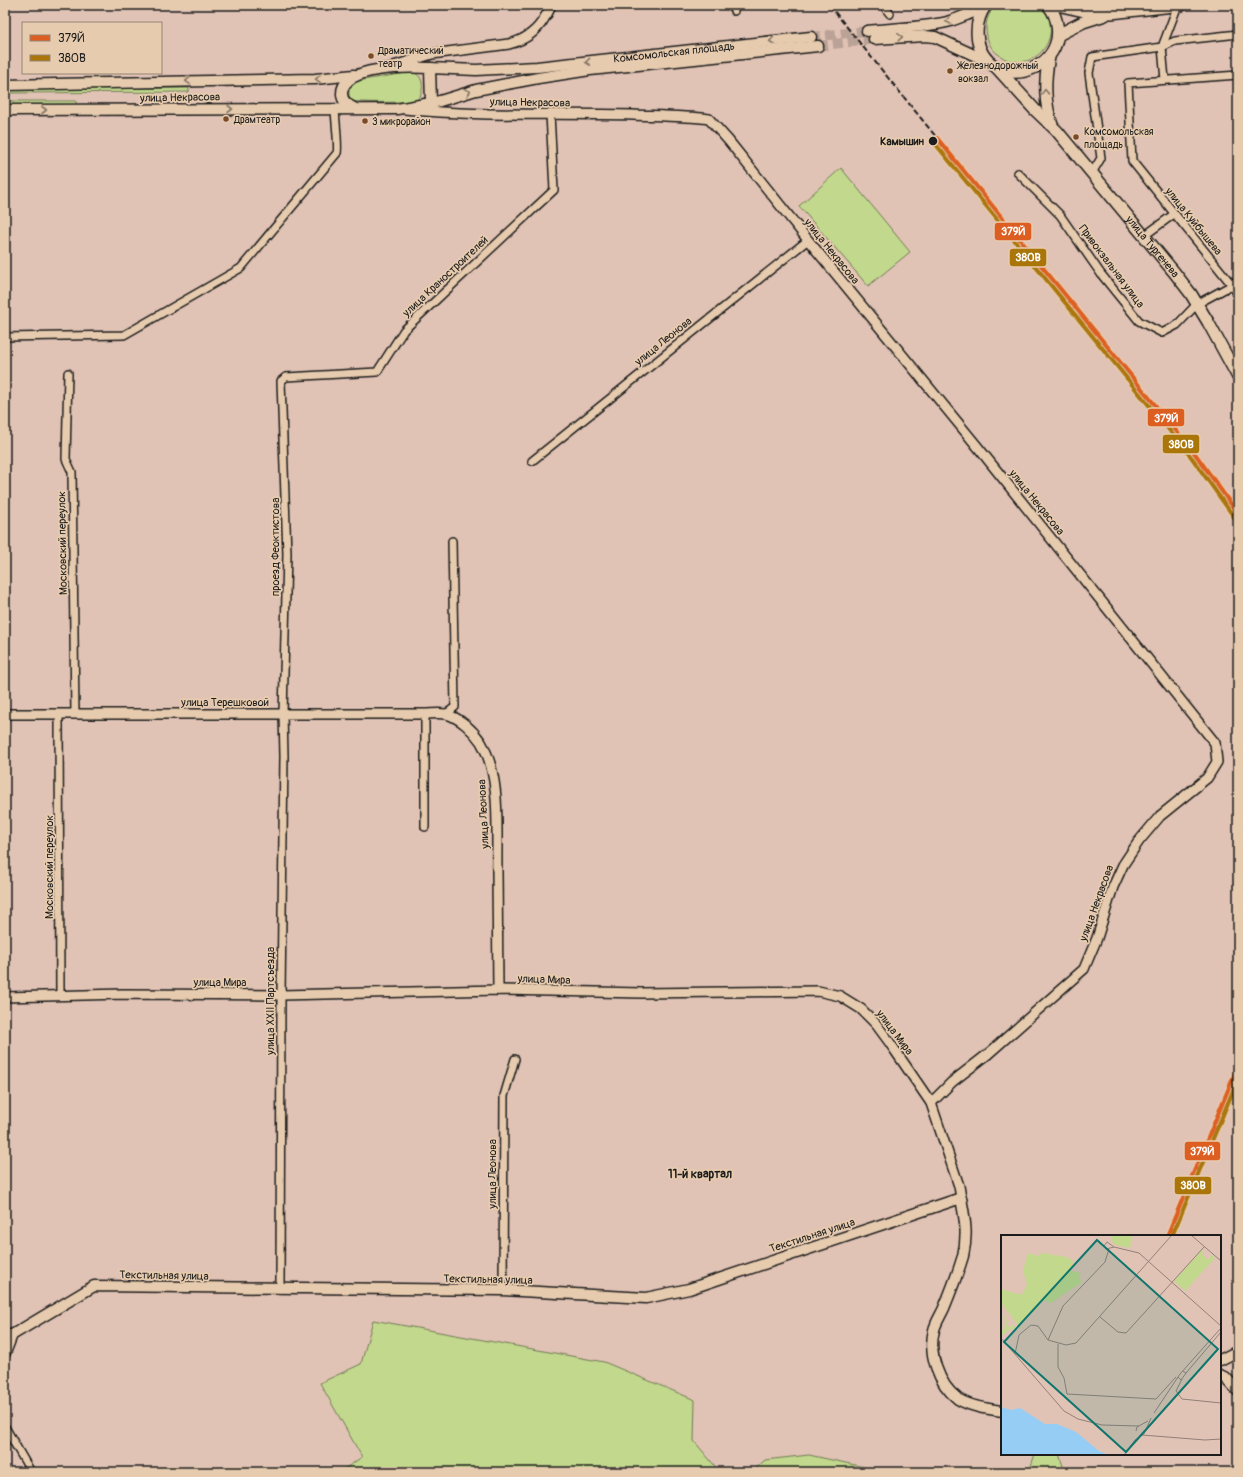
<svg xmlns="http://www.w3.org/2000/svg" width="1243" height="1477" font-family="Pangolin,sans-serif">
	<rect width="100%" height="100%" fill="#e1c3b5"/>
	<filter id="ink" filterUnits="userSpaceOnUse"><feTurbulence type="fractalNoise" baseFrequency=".025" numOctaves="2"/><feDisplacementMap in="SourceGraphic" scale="8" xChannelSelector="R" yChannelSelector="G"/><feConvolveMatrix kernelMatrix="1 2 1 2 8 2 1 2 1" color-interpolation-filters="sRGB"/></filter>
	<g filter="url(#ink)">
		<g fill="#c2d88d" stroke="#6f7a54">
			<polygon points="56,5 83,5 80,9 73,9"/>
			<path d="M996 5 1041 6C1069 37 1029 80 998 54 992 50 988 43 987 36 984 24 988 13 996 5Z"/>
			<path d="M412 72C418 74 421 77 422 83 423 89 422 97 416 100 412 103 358 103 353 101 352 100 350 97 349 96V87L357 81Z"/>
			<polygon points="189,88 189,92 5,93 5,89"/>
			<polygon points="5,101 76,101 76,105 5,106"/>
			<polygon points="841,168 910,252 868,286 799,206"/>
			<polygon points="373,1320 604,1362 695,1400 694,1441 720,1472 340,1472 362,1457 320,1383 361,1364"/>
			<polygon points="1035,1454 1059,1454 1065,1472 1029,1472"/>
			<polygon points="809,1455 887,1472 752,1472 765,1460"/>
		</g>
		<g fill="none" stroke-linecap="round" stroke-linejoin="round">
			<g stroke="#baa296" stroke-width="10" stroke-dasharray="10 5" stroke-linecap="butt">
				<polyline points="811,37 867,31"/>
				<polyline points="818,46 874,39"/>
			</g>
			<defs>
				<g id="minor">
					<polyline points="732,5 734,11"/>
					<polyline points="883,5 890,14"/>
					<polyline points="1238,75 1128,83 1132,161 1232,285 1238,295"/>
					<polyline points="1165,80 1162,47 1175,41 1238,34"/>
					<polyline points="1018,173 1060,215 1101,274 1139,321 1162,333 1177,325 1197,304 1232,285 1238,279"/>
					<polyline points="1092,173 1101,158 1089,73 1092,57 1162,47 1178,5"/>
					<polyline points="1144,236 1174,214"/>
					<path d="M5 337 124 335 241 268 337 153C339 148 335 117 335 108"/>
					<polyline points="68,373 66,459 72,472 75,714"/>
					<polyline points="532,461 808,240"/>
					<polyline points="425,714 425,827"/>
					<polyline points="446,714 455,707 452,541"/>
					<polyline points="59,715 60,996"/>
					<polyline points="280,1289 281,995 284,756 283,714 287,554 281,381 286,377 377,372 404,330 554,190 550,114"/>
					<polyline points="503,1290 504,1096 515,1059"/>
					<polyline points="5,1427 31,1472"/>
				</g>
				<g id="tertiary">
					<path d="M394 66 432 54 509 44C525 40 537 32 545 17 548 13 550 10 550 5"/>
					<path d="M405 109C480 117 557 113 633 115 659 116 684 116 709 119L728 140 808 240 977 446 1215 743 1217 762 1207 778 1160 816 1139 841 1123 865 1113 887 1097 938 1084 969 988 1054 952 1082 931 1103"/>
					<path d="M5 714H425C431 714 439 713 446 714 460 718 473 730 481 742 502 778 496 831 497 871 497 911 498 950 498 990"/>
					<polyline points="5,997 123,994 281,995 498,990 641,993 818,991 840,996 861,1009 876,1024 890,1043 931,1103 959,1186 961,1198"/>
				</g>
				<g id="secondary">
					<path d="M867 31C893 28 921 28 947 22 960 18 972 13 984 7"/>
					<polyline points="874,39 925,36 935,37 991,63"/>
					<path id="s1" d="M430 68 476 70 537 67 811 37"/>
					<polyline points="5,85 315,79 354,75"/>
					<polyline points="431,103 440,101 476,90 538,78 590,70 818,46"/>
					<path d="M5 110 397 109 431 103 430 68C411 67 341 65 342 94 342 102 349 106 356 109"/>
					<path d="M5 1335H12L94 1286 503 1290 646 1298 689 1289 961 1198C965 1220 968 1234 963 1256 958 1273 951 1291 944 1308 941 1315 936 1322 934 1330 928 1353 938 1384 958 1399 971 1407 988 1409 1002 1411"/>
					<polyline points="5,1353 12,1335"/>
					<polyline points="1220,1360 1238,1351"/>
					<polyline points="1220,1375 1226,1378 1238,1391"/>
				</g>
				<g id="primary">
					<path d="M986 5C972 24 974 54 996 67 1020 81 1052 65 1057 39 1059 27 1056 14 1048 5"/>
					<polyline points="1057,5 1084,11 1111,13 1182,5"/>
					<polyline points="1058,35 1083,22 1105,15"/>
					<path d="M1049 57C1044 81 1044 102 1052 125"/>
					<path id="s2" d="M997 68 1035 110 1057 131 1174 272 1191 294 1208 322 1238 377"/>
				</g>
			</defs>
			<use href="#minor" stroke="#1c1c1c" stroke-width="10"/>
			<use href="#tertiary" stroke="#1c1c1c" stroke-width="12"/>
			<use href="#secondary" stroke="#1c1c1c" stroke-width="13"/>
			<use href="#primary" stroke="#1c1c1c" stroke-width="14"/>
			<use href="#minor" stroke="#e7cbae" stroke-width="7"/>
			<use href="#tertiary" stroke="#e7cbae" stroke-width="9"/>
			<use href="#secondary" stroke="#e7cbae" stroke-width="10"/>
			<use href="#primary" stroke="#e7cbae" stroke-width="11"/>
			<polyline stroke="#1c1c1c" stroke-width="2" stroke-dasharray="6 3" stroke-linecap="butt" points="829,5 937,138"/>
			<defs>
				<g id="rail-1">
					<polyline points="937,138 1196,455 1238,514"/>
					<polyline points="1167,1236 1238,1066"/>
				</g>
				<g id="rail-2">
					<polyline points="933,141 1192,458 1234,517"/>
					<polyline points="1172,1236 1238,1079"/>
				</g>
			</defs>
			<use href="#rail-1" stroke="#e7cbae" stroke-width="7"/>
			<use href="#rail-2" stroke="#e7cbae" stroke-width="7"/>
			<use href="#rail-1" stroke="#dd5e21" stroke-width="4"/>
			<use href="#rail-2" stroke="#aa760a" stroke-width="4"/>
		</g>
		<defs><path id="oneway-chevron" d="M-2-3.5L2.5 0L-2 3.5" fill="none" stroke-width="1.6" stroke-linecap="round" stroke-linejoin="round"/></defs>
		<g stroke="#827465">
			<use href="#oneway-chevron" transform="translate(948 21) rotate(166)"/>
			<use href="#oneway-chevron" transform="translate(900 37) rotate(-4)"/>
			<use href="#oneway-chevron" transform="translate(772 41) rotate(173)"/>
			<use href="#oneway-chevron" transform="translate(588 62) rotate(174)"/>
			<use href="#oneway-chevron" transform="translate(318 79) rotate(178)"/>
			<use href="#oneway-chevron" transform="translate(188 81) rotate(179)"/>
			<use href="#oneway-chevron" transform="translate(468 92) rotate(-17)"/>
			<use href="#oneway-chevron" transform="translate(1045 92) rotate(-92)"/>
			<use href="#oneway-chevron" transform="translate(230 109)"/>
			<use href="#oneway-chevron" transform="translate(44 110)"/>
		</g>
	</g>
	<g fill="#7a4b2a" stroke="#e7cbae" stroke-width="1.5">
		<circle cx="371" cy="56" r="3.5"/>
		<circle cx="950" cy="71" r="3.5"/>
		<circle cx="226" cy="119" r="3.5"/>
		<circle cx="365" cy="121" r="3.5"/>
		<circle cx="1076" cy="137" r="3.5"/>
	</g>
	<circle fill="#1c1c1c" stroke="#e7cbae" stroke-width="1.5" cx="933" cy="141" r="5"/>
	<g text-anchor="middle" stroke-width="3.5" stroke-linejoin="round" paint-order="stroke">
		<g font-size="10" fill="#1c1c1c" stroke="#e7cbae" text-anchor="start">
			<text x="378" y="54">Драматический<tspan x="378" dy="13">театр</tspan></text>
			<text x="958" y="69">Железнодорожный<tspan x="958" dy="13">вокзал</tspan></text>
			<text x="234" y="123">Драмтеатр</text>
			<text x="372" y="125">3 микрорайон</text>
			<text x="1084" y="135">Комсомольская<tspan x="1084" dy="13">площадь</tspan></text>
		</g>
		<g font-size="11" fill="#1c1c1c" stroke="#e7cbae">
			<text dy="4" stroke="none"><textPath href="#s1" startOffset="245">Комсомольская площадь</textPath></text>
			<text transform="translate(180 97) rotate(-1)" y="4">улица Некрасова</text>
			<text transform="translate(530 102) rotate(1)" y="4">улица Некрасова</text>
			<text transform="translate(1194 221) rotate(51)" y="4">улица Куйбышева</text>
			<text dy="4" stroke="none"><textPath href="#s2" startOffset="237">улица Тургенева</textPath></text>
			<text transform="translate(832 251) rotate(51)" y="4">улица Некрасова</text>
			<text transform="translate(1112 266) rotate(53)" y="4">Привокзальная улица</text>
			<text transform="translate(445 276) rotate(-43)" y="4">улица Краностроителей</text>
			<text transform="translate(663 341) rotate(-39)" y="4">улица Леонова</text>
			<text transform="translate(1037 502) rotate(51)" y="4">улица Некрасова</text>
			<text transform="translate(62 543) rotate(-91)" y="4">Московский переулок</text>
			<text transform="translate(275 547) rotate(-90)" y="4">проезд Феоктистова</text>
			<text x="225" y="706">улица Терешковой</text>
			<text transform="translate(483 814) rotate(-93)" y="4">улица Леонова</text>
			<text transform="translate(49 867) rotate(-90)" y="4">Московский переулок</text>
			<text transform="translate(1096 903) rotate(-70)" y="4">улица Некрасова</text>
			<text transform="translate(544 979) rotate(2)" y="4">улица Мира</text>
			<text x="220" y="986">улица Мира</text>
			<text transform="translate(270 1001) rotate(-90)" y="4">улица XXII Партсъезда</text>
			<text transform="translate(895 1032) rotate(53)" y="4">улица Мира</text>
			<text transform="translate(492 1174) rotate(-90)" y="4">улица Леонова</text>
			<text transform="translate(812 1235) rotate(-18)" y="4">Текстильная улица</text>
			<text transform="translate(164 1275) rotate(1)" y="4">Текстильная улица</text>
			<text transform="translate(488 1279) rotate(1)" y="4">Текстильная улица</text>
		</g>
		<g font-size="11" font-weight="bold" fill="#1c1c1c" stroke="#e7cbae" text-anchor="end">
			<text x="924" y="145">Камышин</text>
		</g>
		<g font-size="12" font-weight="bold" fill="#1c1c1c" stroke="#e7cbae">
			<text x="700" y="1178">11-й квартал</text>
		</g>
	</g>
	<g transform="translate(1001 1235)">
		<rect width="220" height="220" fill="#e1c3b5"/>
		<path d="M111 0H131L129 13 114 10 110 5ZM203 13 201 19 207 25 211 20 214 23 184 56 173 46ZM27 18 37 21 41 18 66 22 72 26 70 36 80 38 78 43 81 47 50 68 41 65 37 73 19 88 20 94 0 68V54L20 60 26 50 22 35ZM0 78 8 86 5 91 11 92V89L14 92 13 95 9 94 0 101V95L4 94 3 90 6 87Z" fill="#c2d88d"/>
		<path d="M0 172 10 175 19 173 44 189H56L75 197 98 216 108 220H0Z" fill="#96cdf5"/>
		<path fill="none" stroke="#96cdf5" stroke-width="2" d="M0 192 62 220"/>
		<path fill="none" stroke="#928078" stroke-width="1" d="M190 0 220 26M105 14 113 12 138 18 220 91M106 15 103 11 106 7 113 12M99 82 117 97 125 98 203 12M0 103 63 176 77 184 101 190 138 191M47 105 65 110 75 108 171 0M57 109V132L63 143 66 159 155 164 175 142M14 119 18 100 30 90 37 91 47 105 62 71 104 27 108 14M182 136 185 138 180 145 177 142 179 139 220 93M185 138 220 97M181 144 175 156 181 164 220 168M153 178 177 142M135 196 136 192 147 186M141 200 204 205 220 204M123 220 134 205 143 199 150 183"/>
		<path fill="#0f766e" fill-opacity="0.15" stroke="#0f766e" stroke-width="2" d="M96 5 217 114 125 217 3 107Z"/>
		<rect width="220" height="220" fill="none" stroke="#1c1c1c" stroke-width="2"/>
	</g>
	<g stroke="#e7cbae" stroke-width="1.5">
		<rect x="994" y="222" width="38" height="19" rx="4" fill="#dd5e21"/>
		<rect x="1009" y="248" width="38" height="19" rx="4" fill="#aa760a"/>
		<rect x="1147" y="408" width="38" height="19" rx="4" fill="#dd5e21"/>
		<rect x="1162" y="434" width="38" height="20" rx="4" fill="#aa760a"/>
		<rect x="1184" y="1141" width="37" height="20" rx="4" fill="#dd5e21"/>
		<rect x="1174" y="1176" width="38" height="19" rx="4" fill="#aa760a"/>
	</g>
	<g font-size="11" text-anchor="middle" font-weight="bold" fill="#fff">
		<text x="1013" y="235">379Й</text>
		<text x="1028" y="261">380В</text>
		<text x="1166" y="422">379Й</text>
		<text x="1181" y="448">380В</text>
		<text x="1202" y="1155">379Й</text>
		<text x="1193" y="1189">380В</text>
	</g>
	<rect width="1243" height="1477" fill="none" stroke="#e7cbae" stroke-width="20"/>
	<rect x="10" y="10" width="1223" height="1457" fill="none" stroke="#1c1c1c" stroke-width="1.5" filter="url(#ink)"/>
	<rect x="22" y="22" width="140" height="52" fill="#e7cbae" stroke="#968574"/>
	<rect x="30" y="35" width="20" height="6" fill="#dd5e21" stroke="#968574"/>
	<text x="58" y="42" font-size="12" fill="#1c1c1c">379Й</text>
	<rect x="30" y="55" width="20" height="6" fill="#aa760a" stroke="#968574"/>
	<text x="58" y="62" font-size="12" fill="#1c1c1c">380В</text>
</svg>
